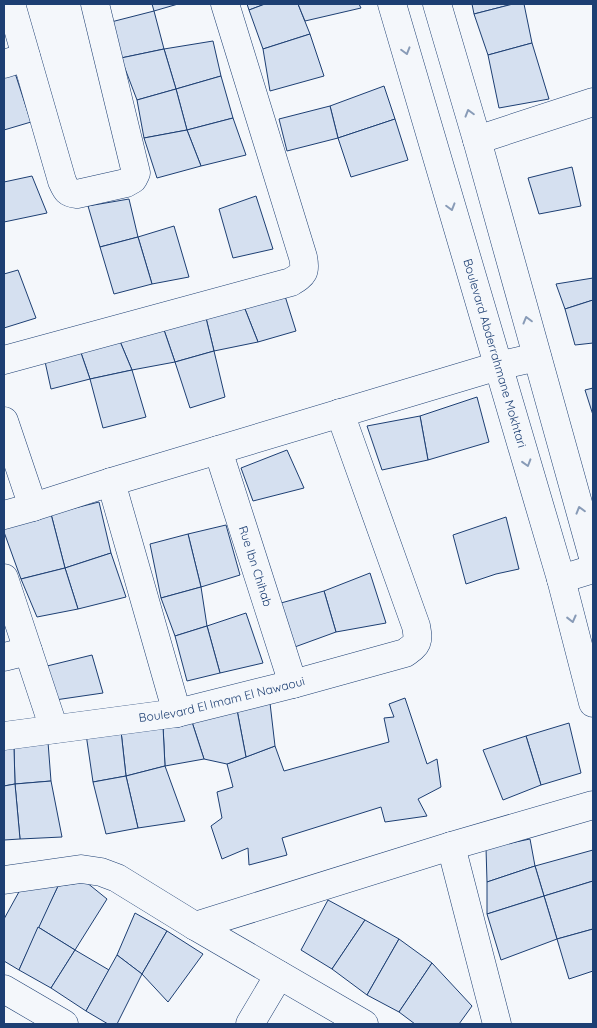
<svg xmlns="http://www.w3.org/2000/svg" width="597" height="1028" font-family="Quicksand,sans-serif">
	<rect width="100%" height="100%" fill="#f4f7fb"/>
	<g fill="#d5e0f0" stroke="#1d3f73">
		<polygon points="152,4 178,4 154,11"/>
		<polygon points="247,4 265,4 249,10"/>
		<polygon points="265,4 298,4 310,34 263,49 249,10"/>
		<polygon points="298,4 359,4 361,8 305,21"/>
		<polygon points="472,4 513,4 474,14"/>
		<polygon points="513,4 524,4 532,43 488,55 474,14"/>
		<polygon points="154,11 164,49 121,58 111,22"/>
		<polygon points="310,34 324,76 270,91 263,49"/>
		<polygon points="213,41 221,76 176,89 164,49"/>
		<polygon points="532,43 549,99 499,108 488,55"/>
		<polygon points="164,49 176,89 137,100 121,58"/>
		<polygon points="15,73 31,122 4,130 4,75"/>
		<polygon points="221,76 233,118 187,130 176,89"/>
		<polygon points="384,86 395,119 338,138 330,106"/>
		<polygon points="176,89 187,130 144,138 137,100"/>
		<polygon points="330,106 338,138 287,151 279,119"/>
		<polygon points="233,118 246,155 201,166 187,130"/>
		<polygon points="395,119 408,160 351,177 338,138"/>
		<polygon points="187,130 201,166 157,178 144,138"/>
		<polygon points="572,167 581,206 539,214 528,178"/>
		<polygon points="32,176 47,213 4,222 4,182"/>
		<polygon points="256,196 273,249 233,258 219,209"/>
		<polygon points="129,199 138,237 100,247 88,206"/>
		<polygon points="174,226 189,277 152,284 138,237"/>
		<polygon points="138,237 152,284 114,294 100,247"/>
		<polygon points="18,270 36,318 4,328 4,274"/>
		<polygon points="593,278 593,300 565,309 556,284"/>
		<polygon points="285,296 296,331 258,342 243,304"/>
		<polygon points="593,300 593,343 575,345 565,309"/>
		<polygon points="243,304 258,342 214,351 206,318"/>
		<polygon points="206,318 214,351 175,362 163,327"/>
		<polygon points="163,327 175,362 132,370 119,339"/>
		<polygon points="119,339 132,370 90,379 80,350"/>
		<polygon points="80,350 90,379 51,389 44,357"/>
		<polygon points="214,351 225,397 190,408 175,362"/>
		<polygon points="132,370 146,417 103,428 90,379"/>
		<polygon points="593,388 593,415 585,390"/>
		<polygon points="477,397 489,442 428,460 420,416"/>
		<polygon points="420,416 428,460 382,470 367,426"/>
		<polygon points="287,450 304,488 253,501 241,468"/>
		<polygon points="99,502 111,553 65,568 51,514"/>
		<polygon points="51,514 65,568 21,579 4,532 4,526"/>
		<polygon points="506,517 519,569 496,574 466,584 453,535"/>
		<polygon points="226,525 240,575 201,587 188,534"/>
		<polygon points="188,534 201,587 161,598 150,544"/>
		<polygon points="111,553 126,597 78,609 65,568"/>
		<polygon points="65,568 78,609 37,617 21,579"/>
		<polygon points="370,573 386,623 336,632 324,591"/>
		<polygon points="201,587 207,626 175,636 161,598"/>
		<polygon points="324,591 336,632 292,648 281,603"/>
		<polygon points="246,613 263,663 220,673 207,626"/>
		<polygon points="207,626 220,673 187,681 175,636"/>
		<polygon points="92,655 103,693 55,700 47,666"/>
		<polygon points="405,698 427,764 437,759 441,787 418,799 427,816 385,822 381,807 282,838 287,855 249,865 248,848 222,859 211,826 222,818 217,792 233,787 227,764 275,746 284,771 389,742 384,718 394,717 389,704"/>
		<polygon points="270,703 275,746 246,757 237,710"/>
		<polygon points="237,710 246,757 227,764 204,759 192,722"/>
		<polygon points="192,722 204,759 165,766 163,726"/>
		<polygon points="569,723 581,773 541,785 526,736"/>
		<polygon points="163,726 165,766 126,776 121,731"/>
		<polygon points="121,731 126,776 93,782 86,734"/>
		<polygon points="526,736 541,785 503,800 483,750"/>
		<polygon points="48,742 51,781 15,784 14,748"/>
		<polygon points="4,748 14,748 15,784 4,786"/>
		<polygon points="165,766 185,821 138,828 126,776"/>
		<polygon points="126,776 138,828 106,834 93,782"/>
		<polygon points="51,781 62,837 20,839 15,784"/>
		<polygon points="15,784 20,839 4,840 4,786"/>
		<polygon points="530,839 535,866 487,882 486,848"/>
		<polygon points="593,850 593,881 544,896 535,866"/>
		<polygon points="535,866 544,896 487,914 487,882"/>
		<polygon points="593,881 593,929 557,939 544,896"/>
		<polygon points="86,882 107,899 75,950 38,927 58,886"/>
		<polygon points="58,886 19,970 4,961 4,919 20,890"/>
		<polygon points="544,896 557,939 501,960 487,914"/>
		<polygon points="328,900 365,920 332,969 301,950"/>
		<polygon points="135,913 167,931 142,974 117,955"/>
		<polygon points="365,920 399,939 367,995 332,969"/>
		<polygon points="38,927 75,950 51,988 19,970"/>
		<polygon points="593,929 593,971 569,979 557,939"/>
		<polygon points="167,931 203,954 168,1002 142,974"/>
		<polygon points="399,939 432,963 399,1012 367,995"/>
		<polygon points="75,950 109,970 86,1011 51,988"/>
		<polygon points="117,955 142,974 117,1024 108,1024 86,1011"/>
		<polygon points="432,963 472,1006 459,1024 415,1024 399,1012"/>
	</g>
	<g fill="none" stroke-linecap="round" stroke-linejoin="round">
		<defs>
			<g id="minor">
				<path d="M11 4 62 181C66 190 67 193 77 194L126 183 133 179 136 173 95 4"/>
				<polyline points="4,64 26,57"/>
				<polyline points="477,140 593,102"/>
				<path d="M4 360 291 282C304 274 306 272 303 257L225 4"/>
				<polyline points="4,421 33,507"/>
				<path id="s1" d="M218 450 293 684"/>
				<polyline points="111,482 177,713"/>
				<polyline points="4,515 33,507 111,482 498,366 537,357"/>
				<polyline points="4,578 54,729"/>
				<polyline points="561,579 593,569"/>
				<polyline points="4,657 28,651"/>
				<path id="s2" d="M4 736 177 713 293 684 405 653C418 644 419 642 416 626L340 413"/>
				<polyline points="451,846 497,1024"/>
				<polyline points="4,880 81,869 101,872 117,878 195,926 364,1024"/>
				<polyline points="195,926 451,846 593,805"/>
				<polyline points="4,989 64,1024"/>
				<polyline points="250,1024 279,975"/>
			</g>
			<g id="major">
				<path id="s3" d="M392 4 561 579 593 703"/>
				<polyline points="437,4 477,140 593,557"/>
			</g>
		</defs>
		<use href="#minor" stroke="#1d3f73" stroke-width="29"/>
		<use href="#major" stroke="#1d3f73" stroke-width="29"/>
		<use href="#minor" stroke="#f4f7fb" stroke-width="28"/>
		<use href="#major" stroke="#f4f7fb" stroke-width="28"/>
	</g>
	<defs><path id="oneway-chevron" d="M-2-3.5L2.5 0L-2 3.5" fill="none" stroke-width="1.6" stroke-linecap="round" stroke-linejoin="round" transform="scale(1.25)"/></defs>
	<g stroke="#889bb7">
		<use href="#oneway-chevron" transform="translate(406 51) rotate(74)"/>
		<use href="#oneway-chevron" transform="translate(469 113) rotate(-106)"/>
		<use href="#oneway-chevron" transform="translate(451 207) rotate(74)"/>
		<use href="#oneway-chevron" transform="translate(527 320) rotate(-105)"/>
		<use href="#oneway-chevron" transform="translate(527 463) rotate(73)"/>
		<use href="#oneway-chevron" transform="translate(580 510) rotate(-106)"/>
		<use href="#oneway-chevron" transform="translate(572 619) rotate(76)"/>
	</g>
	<g text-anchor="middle" stroke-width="4" stroke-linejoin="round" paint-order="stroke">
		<g font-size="12" fill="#1d3f73" stroke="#f4f7fb">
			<text dy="4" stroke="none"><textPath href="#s3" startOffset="364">Boulevard Abderrahmane Mokhtari</textPath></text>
			<text dy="4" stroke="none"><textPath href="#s1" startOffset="122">Rue Ibn Chihab</textPath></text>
			<text dy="4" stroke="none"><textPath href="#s2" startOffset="221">Boulevard El Imam El Nawaoui</textPath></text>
		</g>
	</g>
	<rect width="597" height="1028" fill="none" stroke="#1d3f73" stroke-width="10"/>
</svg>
